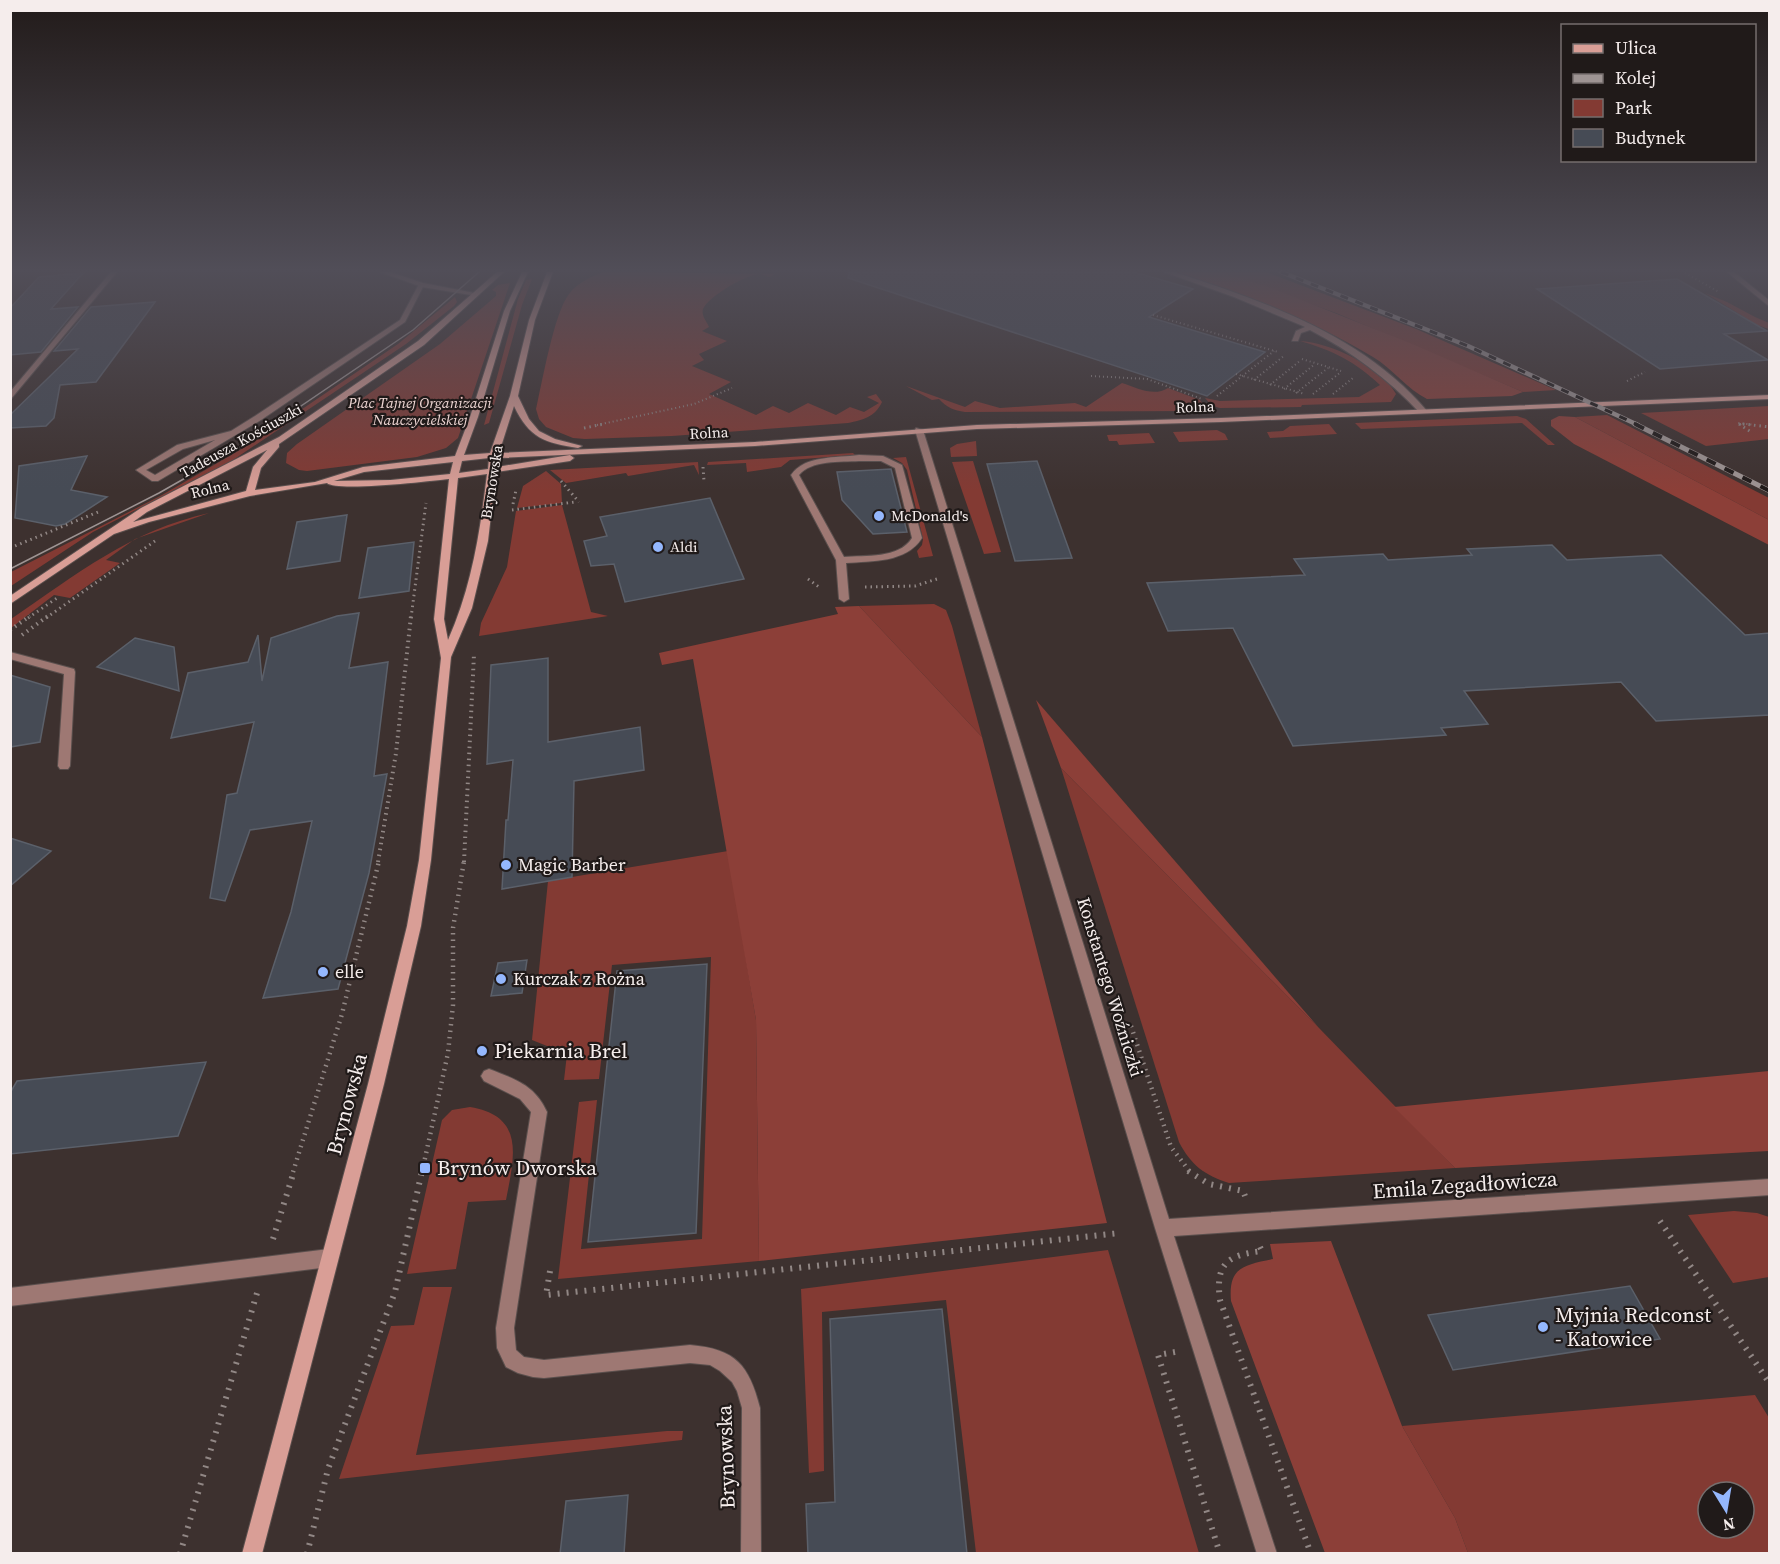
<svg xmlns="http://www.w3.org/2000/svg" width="1780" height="1564" font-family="'Source Serif 4',serif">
	<rect width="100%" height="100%" fill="#3d312f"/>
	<g fill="#833a33" fill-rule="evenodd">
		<path d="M604 272 775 274 769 277C766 276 763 274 760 274 746 274 708 297 703 309 701 316 707 322 709 327L702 331 727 341 699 354 704 360 692 366 731 382 709 394 756 415 773 406 789 413 808 403 836 415 850 407 864 412 879 403 867 397 876 394 882 402C875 417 863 420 848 423L672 436 585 439 573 438 546 427 539 419 536 409C542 383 554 313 569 294 577 283 592 276 604 272Z"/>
		<polygon points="1221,272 1266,272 1416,329 1556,390 1523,392 1336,313"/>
		<polygon points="532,279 522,305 489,423 484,425 518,299 526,280"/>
		<polygon points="510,283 458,438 446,448 417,457 307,471 299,470 286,463 287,453 297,444 440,344 496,296 496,292 492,290 498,285"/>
		<polygon points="1705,293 1727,302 1755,317 1769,323 1769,329 1757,325"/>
		<polygon points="455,297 457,302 454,306 406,344 233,460 93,532 11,586 11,572 162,495 252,443 398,344"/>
		<path d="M1300 341C1329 342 1382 367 1396 394L1391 402 1302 405 1301 407 1220 408 1212 406 1205 398 1220 401 1359 397 1380 385C1356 362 1332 350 1300 341Z"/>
		<path d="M1122 383C1137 388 1154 397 1168 388L1200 400 1205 407 1203 410 1197 411 965 412C954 410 947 408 939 399L932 400 906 386 965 407 975 401 1000 408 1075 403 1086 407Z"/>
		<polygon points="1769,406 1769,439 1706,446 1641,413"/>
		<polygon points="1607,415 1769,498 1769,520 1575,417"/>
		<polygon points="1517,416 1526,419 1555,445 1548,445 1522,423 1361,429 1355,423"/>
		<polygon points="1329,424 1337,434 1270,438 1267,432 1283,431 1290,426"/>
		<polygon points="1217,430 1225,434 1228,440 1179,442 1173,432"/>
		<polygon points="1149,433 1155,443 1119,445 1117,441 1109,441 1107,435"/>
		<polygon points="976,441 977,456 951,457 950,448 957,444"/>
		<polygon points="853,453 855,455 790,460 781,467 747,472 746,463 707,465 708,462"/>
		<polygon points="906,457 933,556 919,558 917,551 922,545 923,539 907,470 902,463 893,458"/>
		<polygon points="973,461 1001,552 984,554 952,462"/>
		<polygon points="698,462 699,475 694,465 628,476 626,473 566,483 550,470"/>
		<polygon points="546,471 561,484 562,503 517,508 523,486"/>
		<polygon points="562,505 591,612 608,616 479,636 481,623 507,567 516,511"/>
		<path d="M209 513 135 539 106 560 120 563 70 598 54 595 11 628V619C76 575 131 530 209 513Z"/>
		<polygon points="934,604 946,610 952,626 982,737 859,606"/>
		<path d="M1061 768 1319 1028 1455 1168 1229 1183C1204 1175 1191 1165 1179 1142Z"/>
		<polygon points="728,851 756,1020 759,1261 558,1279 579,1102 597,1100 581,1249 702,1239 711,957 612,965 599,1079 564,1080 567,1054 532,1040 548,881"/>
		<path d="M470 1107C526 1116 514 1158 506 1200L468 1202 456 1269 407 1274 442 1120 452 1110Z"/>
		<polygon points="1734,1211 1757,1213 1769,1217 1769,1277 1733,1283 1688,1215"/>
		<polygon points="1108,1250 1199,1553 976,1553 946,1300 822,1312 824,1471 809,1473 801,1289"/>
		<polygon points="423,1287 452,1287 416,1455 667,1431 683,1431 682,1440 339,1479 391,1326 414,1325"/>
		<path d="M1755 1395 1769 1418V1553H1468L1455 1518 1402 1426ZM1708 1492H1744V1528H1708Z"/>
	</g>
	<g fill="#8c3f38">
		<path d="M1176 272H1221L1274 289 1410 343 1523 392 1512 396 1427 399C1407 389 1393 369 1373 357 1312 320 1244 294 1176 272Z"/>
		<polygon points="1559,416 1575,417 1769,520 1769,545 1574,444 1551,426 1551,420"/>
		<polygon points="859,606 982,737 1107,1223 759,1261 756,1020 693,659 662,665 659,653 838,614 835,607"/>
		<polygon points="1036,700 1319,1028 1061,768"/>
		<polygon points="1769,1071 1769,1151 1455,1168 1394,1107"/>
		<path d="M1331 1241 1402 1426 1455 1518 1468 1553H1325L1231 1301C1228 1267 1244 1265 1273 1259L1270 1244Z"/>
	</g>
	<g fill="#464b55" stroke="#5b606a" stroke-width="1.5">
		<polygon points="849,272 1134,272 1193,289 1149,317 1265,352 1207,396 848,278"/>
		<polygon points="83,273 51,309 78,307 41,352 10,355 10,308 39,277"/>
		<polygon points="1677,279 1767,331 1724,334 1768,360 1660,369 1537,289"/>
		<polygon points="155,302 96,382 60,385 54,418 46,426 10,428 10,415 78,349 54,351 91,307"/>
		<polygon points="87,456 71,490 107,497 65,524 56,526 15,518 19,466"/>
		<polygon points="1037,461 1072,558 1015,561 987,464"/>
		<polygon points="891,469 907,532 873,534 842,500 837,472"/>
		<polygon points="710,498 744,579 625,602 614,564 591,566 584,541 607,536 600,517"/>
		<polygon points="347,515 340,561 287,569 297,522"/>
		<polygon points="414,542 409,591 359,598 368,548"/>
		<polygon points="1552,545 1567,560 1661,555 1745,635 1770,633 1770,715 1656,721 1621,682 1464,691 1488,724 1441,728 1446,735 1293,746 1233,628 1168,631 1147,583 1305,575 1294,559 1383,554 1388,560 1472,555 1467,549"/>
		<polygon points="359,613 349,668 388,662 374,776 387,774 369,873 338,989 263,998 291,912 312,821 250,830 225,901 210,898 227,795 237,793 254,722 171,738 188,673 248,662 258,635 262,681 271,638 337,616"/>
		<polygon points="135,638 174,647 179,691 97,667"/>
		<polygon points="548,658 548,742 640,727 644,770 574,781 572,877 502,889 506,820 508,820 513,760 487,764 491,665"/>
		<polygon points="10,675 50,687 40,742 10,747"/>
		<polygon points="10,838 51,851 10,886"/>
		<polygon points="527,960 522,993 491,996 498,963"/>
		<polygon points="707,964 696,1233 588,1242 617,971"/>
		<polygon points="206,1062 178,1136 10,1154 10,1093 17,1081"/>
		<polygon points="1630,1286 1660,1339 1453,1370 1428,1315"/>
		<polygon points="942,1309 967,1554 808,1554 806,1504 835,1502 830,1319"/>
		<polygon points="628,1495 624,1554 560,1554 566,1501"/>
	</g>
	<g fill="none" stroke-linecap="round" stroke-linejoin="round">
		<defs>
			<g id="lane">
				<path d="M1164 272H1174C1264 301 1364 336 1427 411L1420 413C1387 378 1352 352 1310 330L1301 333 1298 341H1292L1296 331 1305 327 1303 326 1234 297Z"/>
				<path d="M419 284 424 285 405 322 261 420 158 481H152L136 470 177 445 231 431 255 416 400 320ZM215 440 155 475 146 470 183 449Z"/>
				<path d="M859 455 883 456 902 465 922 538C906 563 872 561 846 563L849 599 844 602 839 599 836 560 791 475C805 455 836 458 859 455ZM859 461H881L895 468 912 538C899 559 865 555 844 557L799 475C811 460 841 462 859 461Z"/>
				<polygon points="10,652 74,669 75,672 70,766 68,769 60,769 58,766 64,674 10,659"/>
				<polygon points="329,1249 335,1252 338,1258 335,1264 329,1267 10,1306 10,1288"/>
			</g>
			<g id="street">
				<polygon points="111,272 117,272 10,400 10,392"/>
				<polygon points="380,272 390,272 423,283 480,294 477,296 422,287"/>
				<polygon points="1727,272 1734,272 1770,301 1770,307"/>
				<polygon points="916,428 923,430 1169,1219 1770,1179 1770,1195 1174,1236 1277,1554 1257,1554 1155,1228 915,430"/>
				<path d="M489 1069C515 1079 535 1085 547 1112L514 1328 516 1350 524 1357 544 1360 690 1345C736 1349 749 1365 760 1408L761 1554H741L742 1408 737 1391 732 1382 720 1371 710 1365 690 1363 544 1378 533 1377 518 1373 506 1367 497 1348 496 1328 531 1112 520 1099 484 1081 481 1076 484 1071Z"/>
			</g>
			<path id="secondary" d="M497 272H504L424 345 279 444V447L261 468 255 490 315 482 363 467 455 456 470 417 504 311 522 272H528L510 311 478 417 464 455 490 453 510 396 529 320 547 272H553L535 320 518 396 529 419 539 431 555 439 582 446 578 448C545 443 529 438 514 406L499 453 755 442 977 425 1221 418 1770 395V399L1221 422 977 429 755 446 498 458 497 467 570 455 574 458 570 461 496 472 488 541 472 608 451 657 431 860 421 926 384 1084 262 1554H242L368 1084 407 926 419 860 441 658 434 619 449 479C431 481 336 492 327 483L250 496 149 522 114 534 10 604V596L141 508 279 437 418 341ZM267 450 253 467 246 491 133 522 147 512ZM489 458 488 469 459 473 462 461ZM453 462 450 474 391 480 334 481 364 472ZM487 474C480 532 472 586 448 640L444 619 458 478Z"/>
		</defs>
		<use href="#lane" stroke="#5a4f4d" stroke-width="2"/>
		<use href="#street" stroke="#5a4f4d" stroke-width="2"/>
		<use href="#secondary" stroke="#5a4f4d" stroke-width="2"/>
		<g stroke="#918785" stroke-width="2" stroke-dasharray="1 3" stroke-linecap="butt">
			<polyline points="1685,273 1719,292"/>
			<polyline points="1153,315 1278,352"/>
			<polyline points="1302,359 1341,371"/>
			<polyline points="1236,374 1305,394"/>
			<polyline points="1091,376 1147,379 1202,399"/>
			<polyline points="1254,380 1285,355"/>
			<polyline points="1627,381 1645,372"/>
			<polyline points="1270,385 1301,360"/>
			<polyline points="1284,389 1315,364"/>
			<polyline points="1296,393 1328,368"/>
			<polyline points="1313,394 1341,372"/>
			<polyline points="1333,394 1353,378"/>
			<polyline points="1217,396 1274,351"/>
			<polyline points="597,425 694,404 732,388"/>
			<polyline points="1741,425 1738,423 1755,425"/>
		</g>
		<g stroke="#918785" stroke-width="3" stroke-dasharray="1.5 4" stroke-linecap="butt">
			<polyline points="1739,424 1751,432"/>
			<polyline points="1743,424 1770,427"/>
			<polyline points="584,428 604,424"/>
			<polyline points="703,467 704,481"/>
			<polyline points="561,481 579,502"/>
			<polyline points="513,504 516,490"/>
			<polyline points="512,510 575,502"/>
			<polyline points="10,548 98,512"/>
			<polyline points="808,579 819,587"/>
			<polyline points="865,587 915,586 940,578"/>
			<polyline points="28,618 57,598"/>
			<polyline points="46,618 155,541"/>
			<polyline points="411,618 426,503"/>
		</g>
		<g stroke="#918785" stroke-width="4" stroke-dasharray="1.5 4.5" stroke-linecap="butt">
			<polyline points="10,630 30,616"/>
			<polyline points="22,635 48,616"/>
			<polyline points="378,862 396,753 411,616"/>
			<polyline points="464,862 474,654"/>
		</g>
		<g stroke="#918785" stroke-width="4.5" stroke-dasharray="1.5 5" stroke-linecap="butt">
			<polyline points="1131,1026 1171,1147 1190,1172"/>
			<polyline points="293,1172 342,1014 379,861"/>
			<polyline points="422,1172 448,1053 453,1005 453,928 464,861"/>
		</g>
		<g stroke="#918785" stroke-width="6" stroke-dasharray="2 7" stroke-linecap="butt">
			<polyline points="1188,1171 1209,1184 1243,1191 1245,1196"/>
			<polyline points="1660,1221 1770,1384"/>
			<polyline points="273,1239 294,1171"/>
			<path d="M1260 1247 1262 1251C1228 1255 1215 1263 1220 1300L1311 1554"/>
			<polyline points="550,1271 546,1295 1120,1233"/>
			<polyline points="1175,1352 1158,1355 1220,1554"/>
			<polyline points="180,1554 257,1293"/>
			<polyline points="307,1554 328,1469 395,1292 422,1171"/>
		</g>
		<use href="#lane" fill="#9e7873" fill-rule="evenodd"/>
		<use href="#street" fill="#9e7873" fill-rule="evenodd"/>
		<use href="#secondary" fill="#d99e96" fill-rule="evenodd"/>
		<polyline stroke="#9e9493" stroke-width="1.5" points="10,569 159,493 245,444 413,330 479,272"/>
		<defs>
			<polyline id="rail-far1" points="1281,272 1468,346 1638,425"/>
			<polyline id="rail" points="1635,424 1770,491"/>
		</defs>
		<use href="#rail-far1" stroke="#9e9493" stroke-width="4.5"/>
		<use href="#rail" stroke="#9e9493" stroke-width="5"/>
		<use href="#rail-far1" stroke="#201a19" stroke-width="3" stroke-dasharray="8" stroke-linecap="butt"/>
		<use href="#rail" stroke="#201a19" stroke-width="4" stroke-dasharray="10" stroke-linecap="butt"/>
	</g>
	<linearGradient id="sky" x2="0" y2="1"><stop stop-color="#221b1a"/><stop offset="0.55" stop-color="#514e58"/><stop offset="1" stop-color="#514e58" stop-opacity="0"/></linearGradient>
	<rect width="1780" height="491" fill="url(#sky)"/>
	<g fill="#94b7fd" stroke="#201a19" stroke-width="2">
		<circle cx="879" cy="516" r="6"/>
		<circle cx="658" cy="547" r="6"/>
		<circle cx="506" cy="865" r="6"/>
		<circle cx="323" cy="972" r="6"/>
		<circle cx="501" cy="979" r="6"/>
		<circle cx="482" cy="1051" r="6"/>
		<rect x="419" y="1162" width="12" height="12" rx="3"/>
		<circle cx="1543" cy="1327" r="6"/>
	</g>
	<g text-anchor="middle" stroke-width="4.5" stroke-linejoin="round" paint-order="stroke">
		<g font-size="15" font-style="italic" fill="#eed6d3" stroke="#201a19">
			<text x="420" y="408">Plac Tajnej Organizacji<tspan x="420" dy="17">Nauczycielskiej</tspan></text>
		</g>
		<g font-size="15" fill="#f5edec" stroke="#201a19">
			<text transform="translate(1195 407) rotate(-2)" y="5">Rolna</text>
			<text transform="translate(709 433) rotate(-3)" y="5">Rolna</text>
			<text transform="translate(241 441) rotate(-29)" y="5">Tadeusza Kościuszki</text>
			<text transform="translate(492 482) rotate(-81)" y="5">Brynowska</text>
			<text transform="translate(210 489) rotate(-14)" y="5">Rolna</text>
		</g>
		<g font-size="15" fill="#f5edec" stroke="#201a19" text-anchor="start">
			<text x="891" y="521">McDonald's</text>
			<text x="670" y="552">Aldi</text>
		</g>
		<g font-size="18" fill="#f5edec" stroke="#201a19" text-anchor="start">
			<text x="518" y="871">Magic Barber</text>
			<text x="335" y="978">elle</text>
			<text x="513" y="985">Kurczak z Rożna</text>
		</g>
		<g font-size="18" fill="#f5edec" stroke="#201a19">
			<text transform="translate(1110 987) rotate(73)" y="6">Konstantego Woźniczki</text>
		</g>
		<g font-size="21" fill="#f5edec" stroke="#201a19" text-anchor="start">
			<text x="494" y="1058">Piekarnia Brel</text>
			<text x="437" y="1175">Brynów Dworska</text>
			<text x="1555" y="1322">Myjnia Redconst<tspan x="1555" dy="24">- Katowice</tspan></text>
		</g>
		<g font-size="21" fill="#f5edec" stroke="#201a19">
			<text transform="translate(347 1104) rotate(-75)" y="7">Brynowska</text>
			<text transform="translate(1465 1185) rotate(-4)" y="7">Emila Zegadłowicza</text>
			<text transform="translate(726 1457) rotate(-92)" y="7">Brynowska</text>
		</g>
	</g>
	<rect width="1780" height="1564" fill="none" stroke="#f5edec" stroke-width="24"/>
	<rect x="1561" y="24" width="195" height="138" fill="#201a19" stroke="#756e6d" stroke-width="1.5"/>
	<rect x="1573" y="44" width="30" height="9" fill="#d99e96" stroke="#756e6d" stroke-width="1.5"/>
	<text x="1615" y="54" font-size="18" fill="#f5edec">Ulica</text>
	<rect x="1573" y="74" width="30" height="9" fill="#9e9493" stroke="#756e6d" stroke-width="1.5"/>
	<text x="1615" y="84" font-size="18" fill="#f5edec">Kolej</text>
	<rect x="1573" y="99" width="30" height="18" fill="#833a33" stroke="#756e6d" stroke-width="1.5"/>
	<text x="1615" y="114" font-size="18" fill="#f5edec">Park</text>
	<rect x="1573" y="129" width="30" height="18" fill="#464b55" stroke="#756e6d" stroke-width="1.5"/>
	<text x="1615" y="144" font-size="18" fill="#f5edec">Budynek</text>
	<g transform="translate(1726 1510) rotate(169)"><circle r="28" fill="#201a19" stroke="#756e6d" stroke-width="1.5"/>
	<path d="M0-4.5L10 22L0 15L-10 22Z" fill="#94b7fd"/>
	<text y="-9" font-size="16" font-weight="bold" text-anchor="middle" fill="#f5edec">N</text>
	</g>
</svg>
